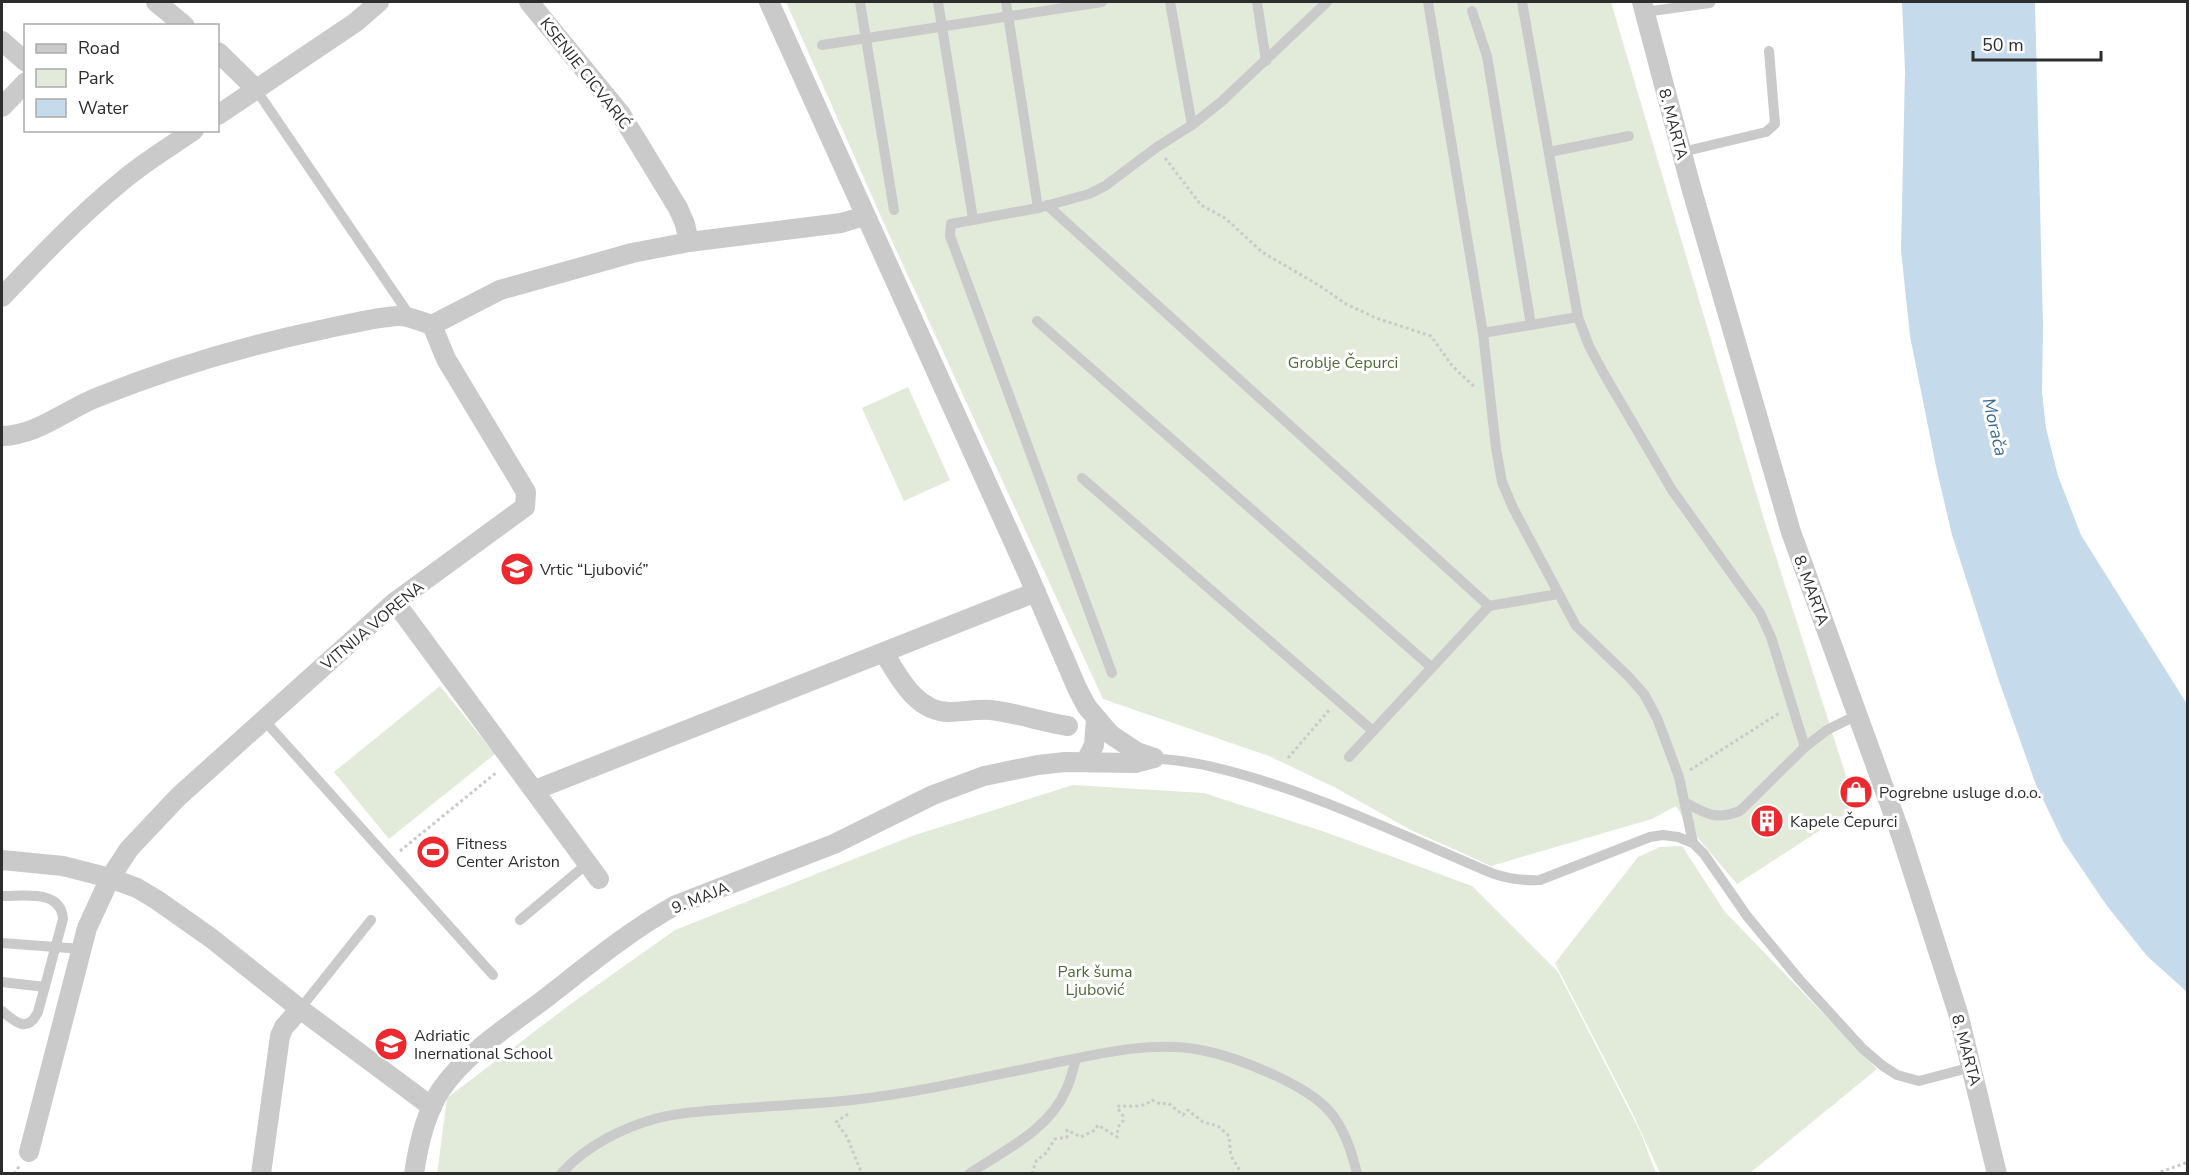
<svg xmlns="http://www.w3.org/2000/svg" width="2189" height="1175" font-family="'Nunito Sans',sans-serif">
	<rect width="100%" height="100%" fill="#fff"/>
	<g fill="#e2ebda">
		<polygon points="786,2 1611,2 1763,516 1856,807 1737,884 1691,830 1676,806 1652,819 1491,866 1409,829 1336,788 1269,756 1103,699 886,228"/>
		<polygon points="908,387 950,480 904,501 862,408"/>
		<polygon points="440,686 495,754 389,839 334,772"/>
		<polygon points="1073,785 1204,793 1325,832 1472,886 1558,972 1640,1131 1656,1173 437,1174 447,1098 572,1003 675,930 912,836"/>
		<polygon points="1682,846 1725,912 1877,1069 1750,1173 1660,1173 1631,1110 1555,963 1638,857 1660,847"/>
	</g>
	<polygon fill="#c5dbec" points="1902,2 2035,2 2043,326 2042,392 2046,428 2058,476 2081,535 2187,704 2187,992 2147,956 2107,906 2063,841 2036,785 1999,681 1952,535 1937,471 1910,336 1901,250 1905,71"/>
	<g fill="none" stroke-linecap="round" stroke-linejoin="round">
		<g stroke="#cacaca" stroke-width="3" stroke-dasharray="3 3" stroke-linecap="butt">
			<polyline points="1165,158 1201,205 1225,218 1262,252 1320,286 1346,304 1376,318 1431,336 1453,367 1476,388"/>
			<polyline points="1288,758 1330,709"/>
			<polyline points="1690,770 1781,712"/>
			<polyline points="400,851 497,772"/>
			<polyline points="848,1114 836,1122 847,1137 862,1174"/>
			<polyline points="14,1174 20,1165"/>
			<path d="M1032 1174 1036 1161 1046 1153 1055 1139 1067 1137V1130L1081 1137 1095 1130 1098 1125 1117 1137 1118 1127 1123 1121V1116L1117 1107 1119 1106C1130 1106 1144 1108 1152 1100L1160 1104 1168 1103 1183 1115 1188 1110 1203 1122 1218 1126 1229 1136C1230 1143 1229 1154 1234 1161 1237 1166 1239 1167 1240 1174"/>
			<polyline points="2155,1174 2188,1162"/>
		</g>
		<g stroke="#cacaca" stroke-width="10">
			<polyline points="860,2 894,210"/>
			<polyline points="938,2 973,219"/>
			<polyline points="1006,2 1038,208"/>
			<polyline points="1170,2 1192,125"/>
			<polyline points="1257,2 1266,61"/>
			<polyline points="1428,2 1483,333 1496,448 1502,482 1513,508 1576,626 1629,677 1644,694 1657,718 1679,777 1693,843"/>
			<polyline points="1522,2 1578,317 1589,346 1604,374 1672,490 1760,613 1771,637 1805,747"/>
			<polyline points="1472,11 1487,56 1531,325"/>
			<polyline points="1644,12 1710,3"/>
			<polyline points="822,45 1102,2"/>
			<polyline points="255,88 410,316"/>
			<polyline points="1549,152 1629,136"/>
			<polyline points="1682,152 1766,132 1775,124 1769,51"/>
			<polyline points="1047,205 1489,606"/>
			<polyline points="1037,321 1431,667"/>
			<polyline points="1483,333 1578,317"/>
			<polyline points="1082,478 1373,731"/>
			<polyline points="1112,673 950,236 951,224 1038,208 1089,194 1105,186 1157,147 1192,125 1221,102 1327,2"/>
			<polyline points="264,720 493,975"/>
			<polyline points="1349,757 1489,606 1558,594"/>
			<path d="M1154 758C1170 760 1187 761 1204 765 1304 787 1399 834 1494 874 1510 879 1524 881 1540 880L1650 837 1663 835 1678 837 1693 843 1704 854 1747 916 1799 979 1863 1049 1883 1066 1897 1075 1919 1081 1972 1067"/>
			<path d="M1686 803C1708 815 1716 820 1740 811L1805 747 1827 730 1857 715"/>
			<path d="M2 896C24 896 61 889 63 919L38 1012C27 1034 16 1022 2 1011"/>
			<polyline points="520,920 588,863"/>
			<polyline points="2,943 82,949"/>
			<polyline points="2,982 45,987"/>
			<polyline points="300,1009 371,920"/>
			<path d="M561 1174C585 1146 624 1127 658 1118 681 1112 706 1111 730 1109 771 1106 812 1104 852 1100 916 1093 980 1078 1044 1065 1094 1055 1150 1040 1201 1050 1237 1057 1306 1084 1330 1112 1345 1129 1352 1152 1357 1174"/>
			<path d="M969 1174C1003 1151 1049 1130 1066 1090 1071 1080 1073 1069 1076 1059"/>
		</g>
		<g stroke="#cacaca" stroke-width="20">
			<polyline points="156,2 185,26"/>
			<polyline points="529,2 620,113 678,208 685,224 689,242"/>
			<polyline points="769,2 1028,574 1077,688 1087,707 1110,734 1137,752 1154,758"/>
			<polyline points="1642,2 1691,187 1791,532 1901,835 1958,1013 1997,1174"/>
			<polyline points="2,41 26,62"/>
			<polyline points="218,52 255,88"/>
			<polyline points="2,107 26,82"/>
			<polyline points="218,115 356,22 379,2"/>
			<path d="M2 297C40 257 79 216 122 181 144 162 170 147 194 130"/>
			<path d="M2 436C36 436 67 409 98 397 170 368 244 346 320 330 345 325 371 318 397 316 409 315 420 322 432 325L500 290 632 253 689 242 841 223 865 216"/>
			<polyline points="395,602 599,879"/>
			<path d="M884 653C899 677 916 712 949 712 963 712 977 709 991 710 1017 713 1042 722 1068 726"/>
			<polyline points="1086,761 1094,745 1096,719"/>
			<polyline points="535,790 1036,592"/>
			<polyline points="2,860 63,866 110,878 137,888 157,900 211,938 300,1009 432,1107"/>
			<polyline points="29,1152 87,928 110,878 129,849 178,797 395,602 525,507 526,492 446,359 432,325"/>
			<polyline points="261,1174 280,1036 284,1027 300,1009"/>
			<path d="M414 1174C418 1146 425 1115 440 1091 465 1054 507 1027 542 1001 586 967 627 932 676 905L834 844 933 795 984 776 1038 765 1065 762 1135 763 1154 758"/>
		</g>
	</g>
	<defs>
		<symbol id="school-disc" viewBox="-11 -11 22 22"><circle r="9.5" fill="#eb292e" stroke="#fff"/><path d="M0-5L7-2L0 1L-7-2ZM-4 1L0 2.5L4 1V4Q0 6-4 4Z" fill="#fff"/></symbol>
		<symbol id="shop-disc" viewBox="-11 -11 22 22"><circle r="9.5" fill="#eb292e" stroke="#fff"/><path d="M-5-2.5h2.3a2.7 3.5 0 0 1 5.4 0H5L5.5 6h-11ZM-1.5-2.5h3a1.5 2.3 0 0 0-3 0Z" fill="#fff"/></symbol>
		<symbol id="building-disc" viewBox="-11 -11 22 22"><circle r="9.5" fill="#eb292e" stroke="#fff"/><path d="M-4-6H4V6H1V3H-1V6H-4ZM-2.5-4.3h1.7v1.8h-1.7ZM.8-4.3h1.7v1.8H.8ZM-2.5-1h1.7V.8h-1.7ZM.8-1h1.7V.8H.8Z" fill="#fff"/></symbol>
		<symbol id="stadium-disc" viewBox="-11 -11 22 22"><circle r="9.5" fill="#eb292e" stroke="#fff"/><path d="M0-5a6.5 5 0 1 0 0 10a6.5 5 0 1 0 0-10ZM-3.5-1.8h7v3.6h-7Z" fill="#fff"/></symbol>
	</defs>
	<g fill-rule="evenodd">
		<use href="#school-disc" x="498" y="550" width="38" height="38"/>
		<use href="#shop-disc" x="1837" y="773" width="38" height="38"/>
		<use href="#building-disc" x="1748" y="802" width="38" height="38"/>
		<use href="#stadium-disc" x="414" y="833" width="38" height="38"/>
		<use href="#school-disc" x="372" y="1025" width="38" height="38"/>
	</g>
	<g text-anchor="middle" stroke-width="6" stroke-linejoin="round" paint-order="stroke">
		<g font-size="16" fill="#2d2d2d" stroke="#fff">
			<text transform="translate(586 73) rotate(52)" y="6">KSENIJE CICVARIĆ</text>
			<text transform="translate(1674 124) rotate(75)" y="6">8. MARTA</text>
			<text transform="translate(1812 590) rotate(70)" y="6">8. MARTA</text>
			<text transform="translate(372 625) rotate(-40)" y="6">VITNIJA VORENA</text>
			<text transform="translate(700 897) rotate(-22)" y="6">9. MAJA</text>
			<text transform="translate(1967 1050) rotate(75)" y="6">8. MARTA</text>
		</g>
		<g font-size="16" fill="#4e6a39" stroke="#fff">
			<text x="1343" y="368">Groblje Čepurci</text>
			<text x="1095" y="977">Park šuma<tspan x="1095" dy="18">Ljubović</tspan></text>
		</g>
		<g font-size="16" fill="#2d2d2d" stroke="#fff" text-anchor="start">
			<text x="540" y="575">Vrtic “Ljubović”</text>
			<text x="1879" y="798">Pogrebne usluge d.o.o.</text>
			<text x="1790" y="827">Kapele Čepurci</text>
			<text x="456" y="849">Fitness<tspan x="456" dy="18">Center Ariston</tspan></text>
			<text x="414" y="1041">Adriatic<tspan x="414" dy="18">Inernational School</tspan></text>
		</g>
		<g font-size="18" font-style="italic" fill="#396b91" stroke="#fff">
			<text transform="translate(1995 427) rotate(77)" y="6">Morača</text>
		</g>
	</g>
	<rect width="2189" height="1175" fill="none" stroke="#2d2d2d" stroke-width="6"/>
	<rect x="24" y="24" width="195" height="108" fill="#ffffff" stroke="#ababab" stroke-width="1.5"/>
	<rect x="36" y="44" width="30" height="9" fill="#cacaca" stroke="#ababab" stroke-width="1.5"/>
	<text x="78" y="54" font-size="18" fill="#2d2d2d">Road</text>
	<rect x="36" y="69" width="30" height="18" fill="#e2ebda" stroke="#ababab" stroke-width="1.5"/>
	<text x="78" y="84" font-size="18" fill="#2d2d2d">Park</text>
	<rect x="36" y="99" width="30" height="18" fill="#c5dbec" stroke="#ababab" stroke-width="1.5"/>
	<text x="78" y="114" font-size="18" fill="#2d2d2d">Water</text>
	<path d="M1973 51v9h128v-9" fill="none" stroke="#2d2d2d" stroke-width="3"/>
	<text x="1982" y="51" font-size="18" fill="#2d2d2d" stroke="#ffffff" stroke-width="4.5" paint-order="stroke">50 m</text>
</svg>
